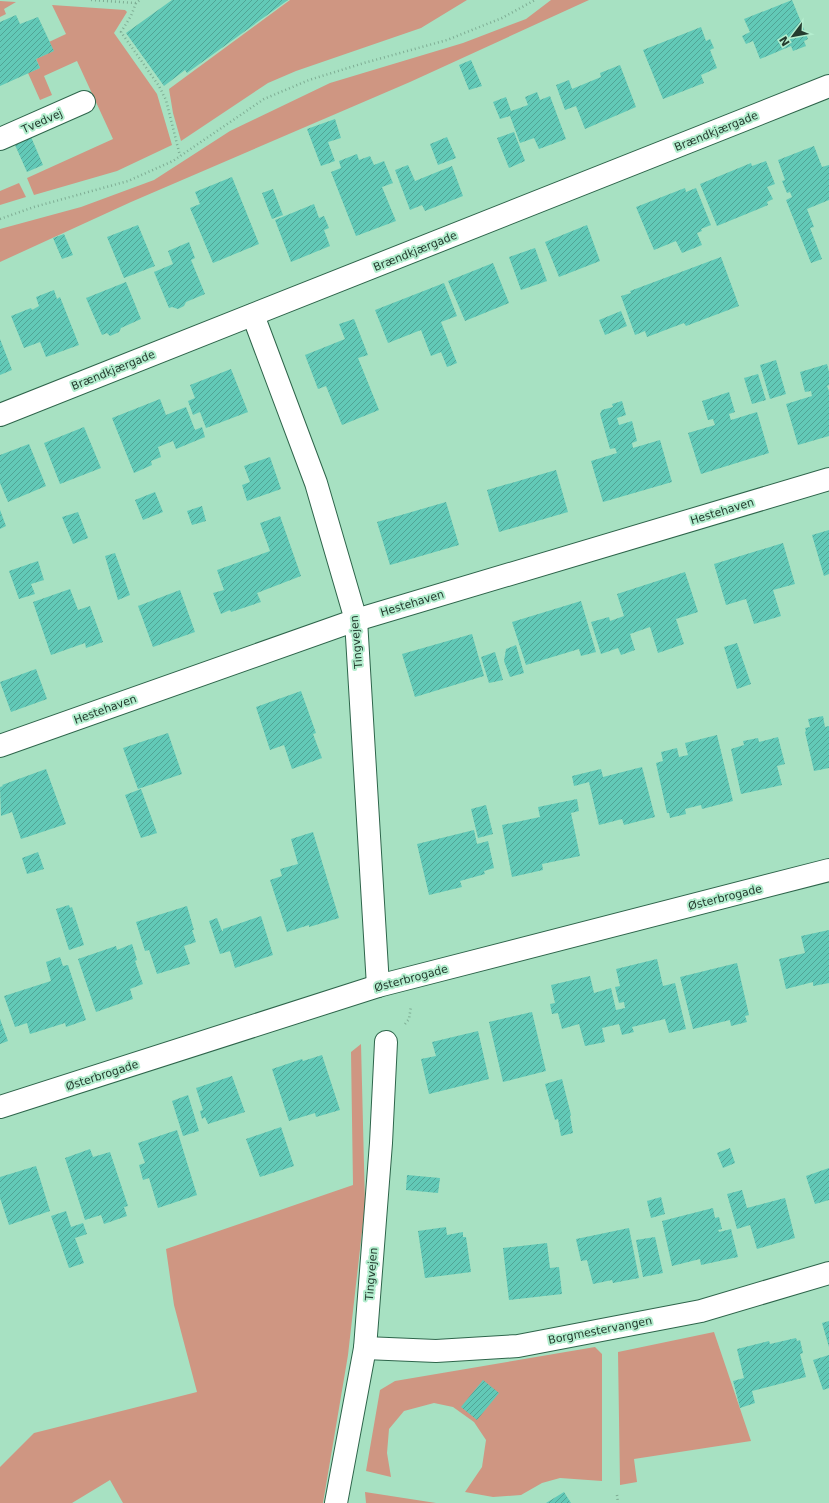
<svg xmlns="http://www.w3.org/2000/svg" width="829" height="1503" font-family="'DejaVu Sans',sans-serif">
	<defs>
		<pattern id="building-hatch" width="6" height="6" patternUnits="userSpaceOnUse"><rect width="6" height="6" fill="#62c9b7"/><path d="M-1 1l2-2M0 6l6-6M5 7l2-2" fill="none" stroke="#51a495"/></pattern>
	</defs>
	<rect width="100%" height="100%" fill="#a7e1c2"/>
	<g fill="#cf9682">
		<polygon points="290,0 467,0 421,28 296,71 268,83 181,141 173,113 169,89"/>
		<polygon points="551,0 589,0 410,82 131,202 0,262 0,229 81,207 154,180 230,131 330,83 463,43 526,19"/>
		<polygon points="0,1 16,2 4,9 6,14 0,17"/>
		<polygon points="52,5 125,10 127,12 114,33 157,94 172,145 117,171 34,195 27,178 113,139 77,61 44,76 52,95 40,100 28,73 40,68 36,59 53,51 49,42 66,34"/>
		<polygon points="19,183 26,197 0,205 0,191"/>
		<polygon points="361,1044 365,1205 348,1355 323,1503 123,1503 110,1480 72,1503 0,1503 0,1467 34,1433 197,1392 174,1305 166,1249 353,1185 351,1052"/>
		<polygon points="714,1332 751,1441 634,1459 637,1482 620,1485 618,1352"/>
		<polygon points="595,1347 602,1354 602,1481 560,1478 542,1483 521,1495 493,1497 465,1492 482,1467 486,1440 474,1422 453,1407 434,1403 404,1411 389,1429 387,1453 391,1477 366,1471 380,1390 395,1381"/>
		<polygon points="365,1492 436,1503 366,1503"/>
	</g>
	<g fill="url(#building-hatch)">
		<polygon points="172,0 288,0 187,73 185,70 164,86 126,33"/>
		<polygon points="792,0 808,39 804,41 806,46 793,51 791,46 760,59 753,41 746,44 742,36 750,32 744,19"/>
		<polygon points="16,15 20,24 38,17 54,51 36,59 40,68 0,86 0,22"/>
		<polygon points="701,27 706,41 710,39 714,48 710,50 717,68 701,75 704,83 663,99 643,50"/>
		<polygon points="471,60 482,86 469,90 459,65"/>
		<polygon points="620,65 636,107 585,129 576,106 565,110 556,85 569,80 572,89 601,77 600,73"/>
		<polygon points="537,92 540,100 550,96 566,139 539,149 534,138 520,143 510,116 500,119 493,102 506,97 511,111 528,105 525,97"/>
		<polygon points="335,119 341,138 328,142 335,161 321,166 307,129"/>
		<polygon points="514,132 525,161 509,168 497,138"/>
		<polygon points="31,137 43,165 27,172 15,145"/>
		<polygon points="447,137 456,158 438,165 430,144"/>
		<polygon points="814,146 822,167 829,165 829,200 807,209 814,227 810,228 822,259 811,263 786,200 792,197 790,192 787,193 782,181 785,180 778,160"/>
		<polygon points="357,154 359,160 370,156 374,165 384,161 393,183 382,187 396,221 356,236 331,172 341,168 339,161"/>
		<polygon points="766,161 775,184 767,187 773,199 767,202 768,205 717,226 700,184 751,163 752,166"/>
		<polygon points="408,165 415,181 452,166 463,196 425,211 422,205 410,210 395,170"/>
		<polygon points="232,177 259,244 213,263 190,208 200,204 195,192"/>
		<polygon points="685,188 686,192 696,188 711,225 701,229 702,231 697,233 702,245 682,253 676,241 654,250 636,207"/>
		<polygon points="273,189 283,215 272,219 262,193"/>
		<polygon points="314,204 319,218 324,216 329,228 324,230 330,246 291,262 275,220"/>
		<polygon points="138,225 155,266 124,278 107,237"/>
		<polygon points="587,225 600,261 559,277 545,242"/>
		<polygon points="64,234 73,255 62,259 53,238"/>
		<polygon points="189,242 195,258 191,260 205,294 186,302 184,306 178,309 172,307 169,308 154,272 173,264 168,251"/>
		<polygon points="535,248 547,281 521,290 509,257"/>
		<polygon points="721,257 739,306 686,326 684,323 647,337 645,331 635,335 621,296 631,293 630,291"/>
		<polygon points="493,263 509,303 465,321 448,281"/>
		<polygon points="126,282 141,319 121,328 119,332 110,336 107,333 102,335 86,298"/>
		<polygon points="444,283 457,316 441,322 457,363 447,367 441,352 431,356 421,330 388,343 375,310"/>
		<polygon points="54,290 57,299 60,297 79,345 46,357 40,342 24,348 11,316 31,308 32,310 39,306 36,297"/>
		<polygon points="621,311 627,326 605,335 599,320"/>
		<polygon points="354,319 368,355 358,358 379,410 342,425 326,386 318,389 305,355 345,339 339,324"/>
		<polygon points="0,339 12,370 0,375"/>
		<polygon points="776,360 786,394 770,399 760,365"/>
		<polygon points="827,364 829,372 829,385 827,386 829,391 829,436 798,445 786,404 812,396 811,391 805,392 800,372"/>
		<polygon points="231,369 248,412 206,428 200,412 193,415 188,401 195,398 190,385"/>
		<polygon points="758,374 766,400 752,404 744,378"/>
		<polygon points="729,392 735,412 729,414 731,420 757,412 769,453 701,474 688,433 715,425 713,419 708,420 702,401"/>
		<polygon points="160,399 166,415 186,407 195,430 202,427 205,437 176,449 173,441 158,447 161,457 151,461 152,465 134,473 112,418"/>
		<polygon points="622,401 626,415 617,418 619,425 632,421 637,441 632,443 633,448 660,440 672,482 603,502 591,461 617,453 615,448 610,449 600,414 602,410 613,407 612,404"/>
		<polygon points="84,427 101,468 60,484 44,443"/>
		<polygon points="29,444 46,486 8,502 0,483 0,455"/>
		<polygon points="270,457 281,489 247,501 242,485 250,482 244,466"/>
		<polygon points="556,470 568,512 499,532 487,490"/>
		<polygon points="155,492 163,512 143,520 135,500"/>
		<polygon points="446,502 459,545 390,565 377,522"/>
		<polygon points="202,506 206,521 192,525 187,511"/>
		<polygon points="0,510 6,526 0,529"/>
		<polygon points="78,512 88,538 73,544 62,517"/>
		<polygon points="280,516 301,576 257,593 261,602 231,612 230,610 221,614 213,593 224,590 217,570 270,551 260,523"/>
		<polygon points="829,530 829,574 824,576 812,535"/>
		<polygon points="783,543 795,584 773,590 781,616 754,624 746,599 726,605 714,564"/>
		<polygon points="115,553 130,595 118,600 105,556"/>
		<polygon points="38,561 44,580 31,584 35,594 19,599 9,571"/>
		<polygon points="685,572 698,612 676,619 684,644 658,653 650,627 630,634 635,650 621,655 618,648 601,654 591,622 609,617 610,621 624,616 617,594"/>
		<polygon points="70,589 78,610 90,606 103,642 86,648 85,643 51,655 33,602"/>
		<polygon points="180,590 195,632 153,647 138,606"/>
		<polygon points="581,601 596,652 581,656 579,649 526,665 512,622"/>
		<polygon points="472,634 484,676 415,697 402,654"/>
		<polygon points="737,643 751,684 737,689 724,647"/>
		<polygon points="516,645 524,673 510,677 504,661 506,649"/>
		<polygon points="495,652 503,680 489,683 481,657"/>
		<polygon points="36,669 47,699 11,712 0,682"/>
		<polygon points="301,691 316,733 313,734 322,758 292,769 284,745 270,750 256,707"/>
		<polygon points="823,716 825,727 829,726 829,768 814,771 805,732 806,731 805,728 810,727 808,719"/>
		<polygon points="168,733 182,774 138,789 123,748"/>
		<polygon points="717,735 733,801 702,809 701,805 685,809 686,814 670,818 669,813 667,813 656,763 663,761 661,752 677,748 679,757 688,755 685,743"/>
		<polygon points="778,737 785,764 777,766 782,785 741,794 731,749 744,745 743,741 758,738 759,742"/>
		<polygon points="642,767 655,817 624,825 622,819 599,825 589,782 574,786 572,776 601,769 603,777"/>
		<polygon points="46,769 66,824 21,839 12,812 1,816 0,787 3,786 2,785"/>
		<polygon points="141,789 157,833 141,838 125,795"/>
		<polygon points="577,799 579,811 571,813 580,856 542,864 543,870 512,877 502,825 540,817 538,807"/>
		<polygon points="486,805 493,834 478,838 471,809"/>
		<polygon points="474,830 477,844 488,841 494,868 484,871 485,874 460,881 462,887 429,895 417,844"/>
		<polygon points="313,832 339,918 309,927 309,925 287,932 270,880 282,876 280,869 298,864 291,839"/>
		<polygon points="38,852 44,869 27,874 22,858"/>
		<polygon points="69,905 70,908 72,907 84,945 69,950 56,909"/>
		<polygon points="187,906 194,930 192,930 196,942 184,946 190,964 157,974 149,950 145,951 136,922"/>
		<polygon points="261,916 273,955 235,968 230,951 220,954 209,921 217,918 222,931 223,931 223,929"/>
		<polygon points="829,930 829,983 813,986 813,982 786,989 779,959 805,953 801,936"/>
		<polygon points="132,944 137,960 135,961 143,984 130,989 133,999 96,1012 78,959 116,946 117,950"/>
		<polygon points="60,957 63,966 68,965 86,1020 66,1027 65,1023 30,1034 27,1023 15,1027 4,996 51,981 46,962"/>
		<polygon points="657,959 663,986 675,983 686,1029 669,1033 665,1019 632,1027 634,1032 622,1035 619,1024 602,1028 605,1042 585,1046 579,1024 562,1029 558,1013 552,1014 550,1004 555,1003 551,985 590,976 594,993 611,988 616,1010 625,1008 624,1002 619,1003 615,987 620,986 616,969"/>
		<polygon points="737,963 749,1015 745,1016 747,1022 731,1026 730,1020 693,1029 680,977"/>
		<polygon points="532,1012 546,1071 503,1082 489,1022"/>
		<polygon points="0,1019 8,1041 0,1044"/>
		<polygon points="478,1031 489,1079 429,1094 421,1059 436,1056 432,1042"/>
		<polygon points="322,1055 340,1110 316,1117 315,1113 289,1121 272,1069 302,1059 303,1061"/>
		<polygon points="232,1076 245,1112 208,1124 205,1117 202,1119 200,1111 203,1110 196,1088"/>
		<polygon points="562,1079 571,1115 570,1116 573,1133 561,1136 558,1119 555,1120 545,1084"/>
		<polygon points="188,1095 199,1131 183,1136 172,1101"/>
		<polygon points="281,1127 294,1166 260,1177 246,1139"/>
		<polygon points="177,1130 197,1195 158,1208 149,1178 143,1180 139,1165 145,1163 138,1143"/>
		<polygon points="730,1148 735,1163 723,1168 717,1153"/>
		<polygon points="90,1149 93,1157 110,1152 128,1206 124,1207 127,1216 104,1224 101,1215 85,1220 65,1158"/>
		<polygon points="36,1166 50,1211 9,1225 0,1198 0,1177"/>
		<polygon points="829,1168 829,1200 815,1204 806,1176"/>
		<polygon points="407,1175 440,1178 438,1193 406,1190"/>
		<polygon points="742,1190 747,1208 785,1198 795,1238 757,1249 750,1225 737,1229 727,1194"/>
		<polygon points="661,1197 665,1214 651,1218 647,1201"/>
		<polygon points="713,1208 715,1218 719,1217 722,1229 718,1230 719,1232 731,1229 738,1257 701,1265 700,1259 672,1266 662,1221"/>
		<polygon points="66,1211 71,1227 83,1223 87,1234 75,1238 84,1263 69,1268 51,1216"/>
		<polygon points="446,1227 447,1235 463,1232 463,1237 466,1237 471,1272 425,1278 418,1231"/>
		<polygon points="629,1228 639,1278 613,1283 612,1280 593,1284 587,1260 581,1261 576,1239"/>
		<polygon points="655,1237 663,1273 643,1277 636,1240"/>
		<polygon points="547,1243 550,1268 559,1267 562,1294 509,1300 503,1248"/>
		<polygon points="829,1321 829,1347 822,1323"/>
		<polygon points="796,1338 797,1341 800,1340 803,1353 800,1354 806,1377 752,1391 755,1403 740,1408 733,1381 744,1378 737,1349 769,1341 770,1344"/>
		<polygon points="829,1355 829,1388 823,1390 813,1360"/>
		<polygon points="483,1380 499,1393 477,1420 461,1407"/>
		<polygon points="564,1492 571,1503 546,1503"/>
	</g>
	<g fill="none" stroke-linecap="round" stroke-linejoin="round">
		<defs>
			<g id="minor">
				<polyline points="0,139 84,102"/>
				<polyline points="253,315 316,483 356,620 378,986"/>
				<polyline points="0,415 829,86"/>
				<polyline points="0,746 356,620 829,479"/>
				<polyline points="365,1348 436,1351 518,1346 701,1311 829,1273"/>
				<polyline points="336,1503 365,1348 381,1143 386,1042"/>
			</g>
			<polyline id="major" points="0,1107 378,986 829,870"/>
		</defs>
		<use href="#minor" stroke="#2e654b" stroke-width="24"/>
		<use href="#major" stroke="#2e654b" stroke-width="24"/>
		<g stroke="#7ead94" stroke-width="2.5" stroke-dasharray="1 3" stroke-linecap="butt">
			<polyline points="91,0 136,3 140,0"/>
			<polyline points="136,3 131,16 121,32 159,86 166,100 180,156"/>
			<polyline points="0,219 34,207 128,181 173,161 264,99 309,80 364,63 447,40 502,18 535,0"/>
			<polyline points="405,1024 409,1019 411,1006"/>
			<polyline points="617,1495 618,1503"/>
		</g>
		<use href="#minor" stroke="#fff" stroke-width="22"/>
		<use href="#major" stroke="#fff" stroke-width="22"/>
	</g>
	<g text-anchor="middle" stroke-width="4" stroke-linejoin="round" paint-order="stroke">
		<g font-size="11" fill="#243c2f" stroke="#b4eecf">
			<text transform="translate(42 121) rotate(-24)" y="4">Tvedvej</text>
			<text transform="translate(716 131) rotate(-22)" y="4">Brændkjærgade</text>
			<text transform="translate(415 251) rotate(-22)" y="4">Brændkjærgade</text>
			<text transform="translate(113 370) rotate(-22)" y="4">Brændkjærgade</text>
			<text transform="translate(722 511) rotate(-17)" y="4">Hestehaven</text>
			<text transform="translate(412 603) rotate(-17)" y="4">Hestehaven</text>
			<text transform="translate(356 642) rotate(-95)" y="4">Tingvejen</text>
			<text transform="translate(105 709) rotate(-20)" y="4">Hestehaven</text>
			<text transform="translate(725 897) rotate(-14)" y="4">Østerbrogade</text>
			<text transform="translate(411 978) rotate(-15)" y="4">Østerbrogade</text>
			<text transform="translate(102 1075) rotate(-18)" y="4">Østerbrogade</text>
			<text transform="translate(371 1274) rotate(-85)" y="4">Tingvejen</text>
			<text transform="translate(600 1330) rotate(-11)" y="4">Borgmestervangen</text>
		</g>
	</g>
	<g transform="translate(793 36) rotate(238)" stroke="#b4eecf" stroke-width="3" paint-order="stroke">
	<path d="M0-3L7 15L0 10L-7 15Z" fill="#243c2f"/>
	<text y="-6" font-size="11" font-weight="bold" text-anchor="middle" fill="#243c2f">N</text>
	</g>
</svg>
